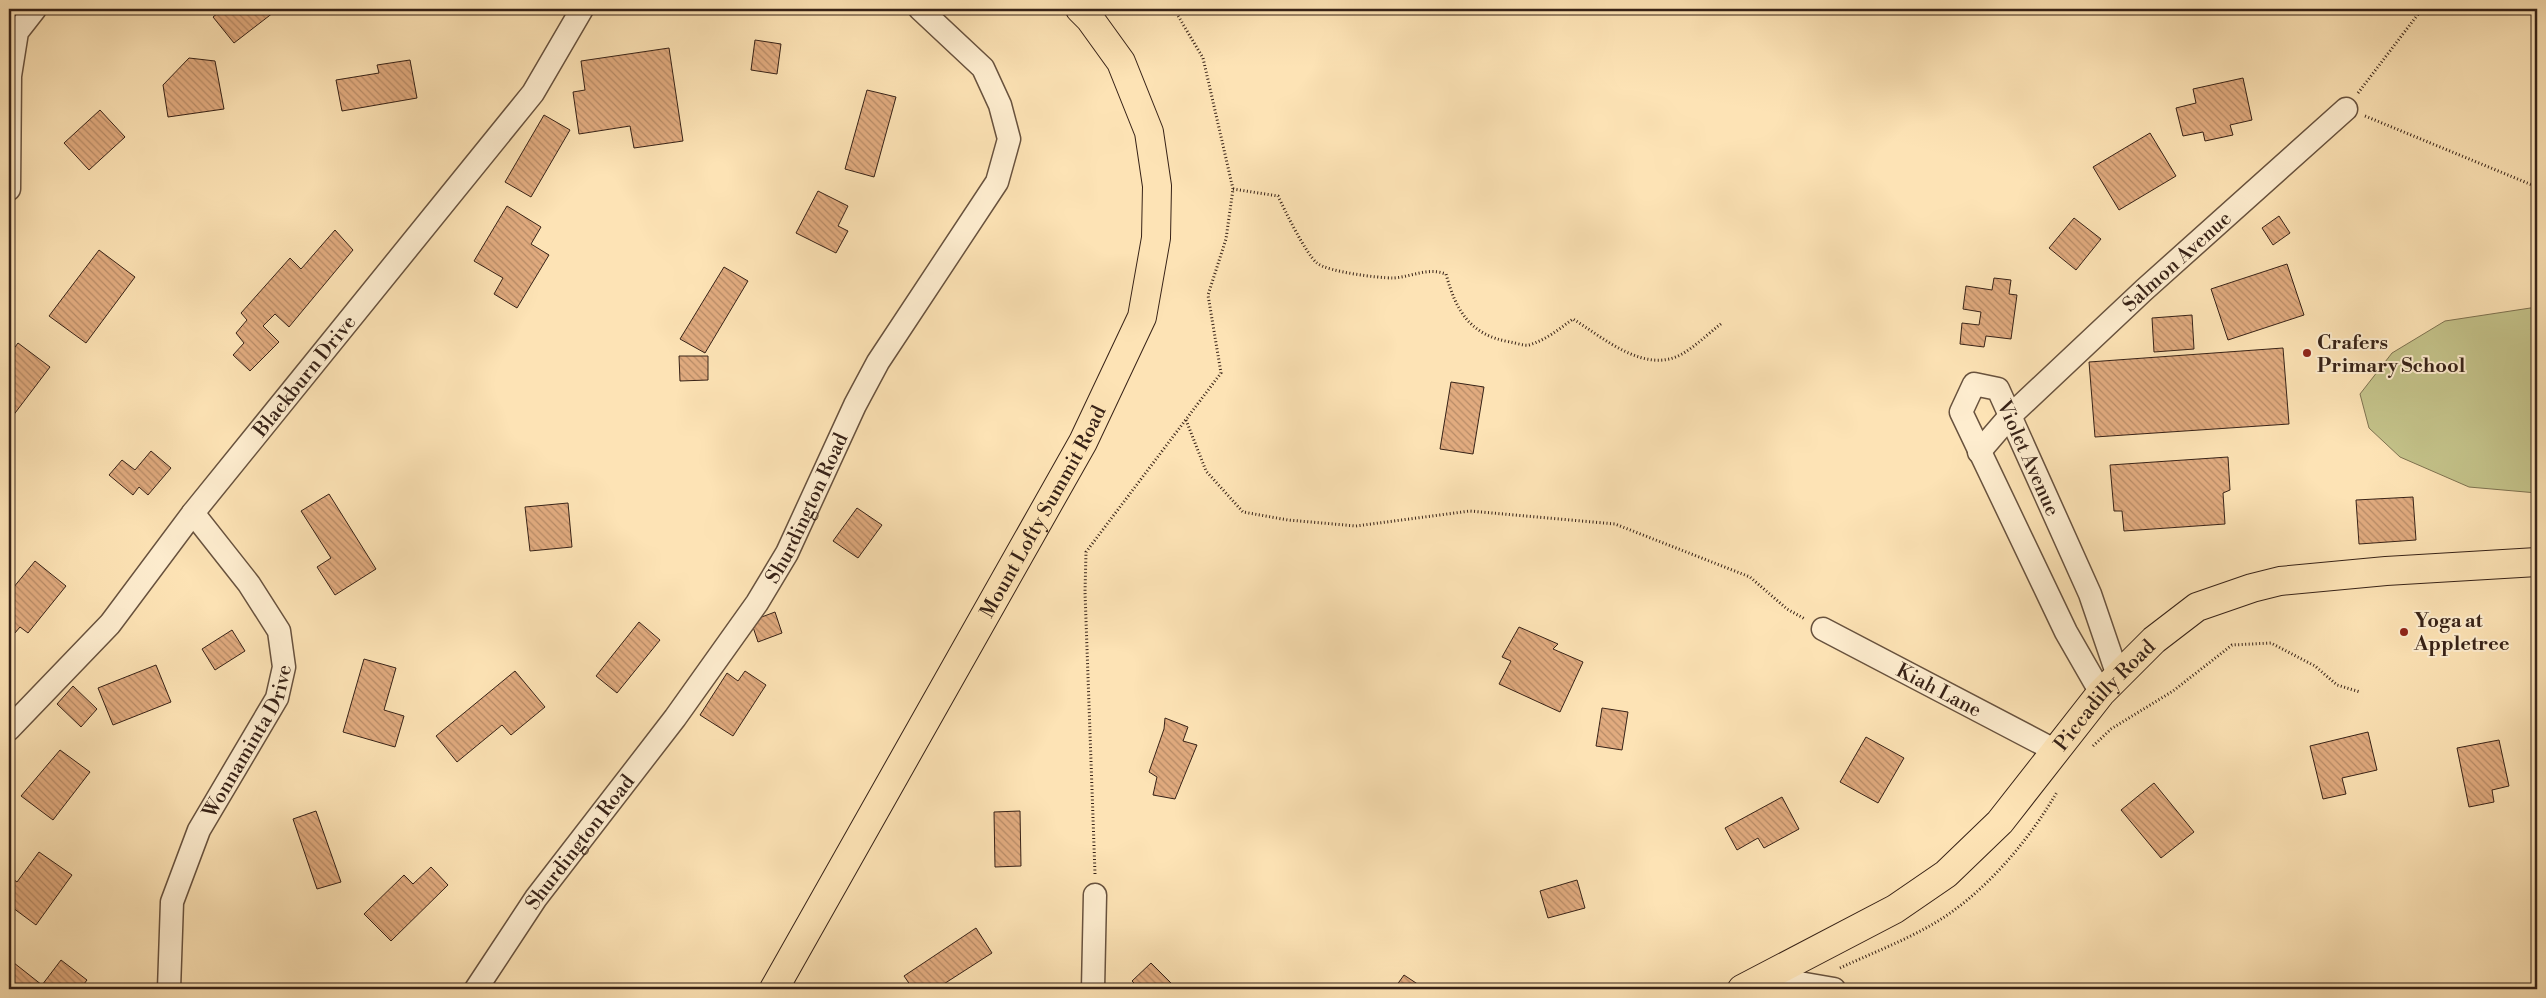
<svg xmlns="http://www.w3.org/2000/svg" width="2546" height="998" font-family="'Libre Bodoni',serif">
	<defs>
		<pattern id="building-back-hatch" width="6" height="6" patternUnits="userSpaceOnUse" patternTransform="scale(1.25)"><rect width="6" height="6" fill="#e1ab7f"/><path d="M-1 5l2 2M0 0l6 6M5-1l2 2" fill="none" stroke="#b78b67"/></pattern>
	</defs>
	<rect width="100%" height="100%" fill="#fde3b5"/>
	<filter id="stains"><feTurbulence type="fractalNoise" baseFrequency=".004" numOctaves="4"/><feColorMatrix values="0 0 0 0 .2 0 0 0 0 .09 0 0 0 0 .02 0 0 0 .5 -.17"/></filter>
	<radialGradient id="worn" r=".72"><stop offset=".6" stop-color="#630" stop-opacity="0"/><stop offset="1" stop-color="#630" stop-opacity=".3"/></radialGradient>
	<polygon fill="#c4c38a" stroke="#7e7250" points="2537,307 2537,493 2469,487 2400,457 2369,428 2360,394 2392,353 2445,321"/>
	<g fill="url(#building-back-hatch)" stroke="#372217">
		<polygon points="223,9 278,9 234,43 213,17"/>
		<polygon points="755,40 781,44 777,74 751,70"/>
		<polygon points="669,48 683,141 634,148 630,126 579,134 573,92 585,90 581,61"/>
		<polygon points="189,58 215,61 224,109 168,117 163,85"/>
		<polygon points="410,60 417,98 342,111 336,80 379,73 377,65"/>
		<polygon points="2243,78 2252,120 2230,125 2233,135 2205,141 2203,132 2183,136 2176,108 2196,103 2193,89"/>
		<polygon points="867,90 896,97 874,177 845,169"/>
		<polygon points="100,110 125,137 89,170 64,143"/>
		<polygon points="544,115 570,130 531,197 505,182"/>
		<polygon points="2150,133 2176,176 2119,210 2093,167"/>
		<polygon points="818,191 848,206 838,226 848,231 836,253 796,233"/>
		<polygon points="507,206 541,227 531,244 549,255 517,308 494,294 503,278 474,261"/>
		<polygon points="2279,216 2290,233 2273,245 2262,228"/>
		<polygon points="2074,218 2101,239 2076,270 2049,248"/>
		<polygon points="335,230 353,250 289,327 275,314 263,326 279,342 250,371 233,355 244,343 236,333 247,320 241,313 290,258 301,269"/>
		<polygon points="99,250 135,277 86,343 49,316"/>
		<polygon points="2287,264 2304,315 2228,340 2211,289"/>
		<polygon points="724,267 748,281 705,353 680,339"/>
		<polygon points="1994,278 2011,280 2009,294 2017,295 2011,339 1986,336 1984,347 1960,344 1962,323 1979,325 1981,312 1963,309 1966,286 1992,290"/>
		<polygon points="2192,315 2194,349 2154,352 2152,318"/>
		<polygon points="18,343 50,367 9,421 9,355"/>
		<polygon points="2283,348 2289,424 2095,437 2089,362"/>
		<polygon points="679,356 708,356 708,380 680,381"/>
		<polygon points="1451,382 1484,387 1473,454 1440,449"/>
		<polygon points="151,451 171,468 148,495 139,487 133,495 109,475 122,460 135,470"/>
		<polygon points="2228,457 2230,490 2223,493 2225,524 2124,531 2122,511 2114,511 2110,465"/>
		<polygon points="329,494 376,569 335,595 317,567 331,558 301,511"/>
		<polygon points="2413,497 2416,540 2359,544 2356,500"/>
		<polygon points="568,503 572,547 530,551 525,507"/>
		<polygon points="857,508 882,525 858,558 833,541"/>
		<polygon points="35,561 66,586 28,633 20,627 9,640 9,593"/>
		<polygon points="775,612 782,633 758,642 751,621"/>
		<polygon points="639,622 660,640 617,693 596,676"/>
		<polygon points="1519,627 1558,644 1553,649 1583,662 1560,712 1499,684 1511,661 1502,657"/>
		<polygon points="232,630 245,651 215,670 202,649"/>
		<polygon points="364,659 396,668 384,710 404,716 395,747 343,732"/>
		<polygon points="156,665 171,702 113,725 98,688"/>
		<polygon points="515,671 545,707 511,735 502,725 457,762 436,736"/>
		<polygon points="745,671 766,685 733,736 700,715 727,673 738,681"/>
		<polygon points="73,686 97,709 81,727 57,704"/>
		<polygon points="1602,708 1628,712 1622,750 1596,746"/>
		<polygon points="1165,718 1188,727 1183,741 1197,745 1175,799 1153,795 1157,777 1149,772 1164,729"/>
		<polygon points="2368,732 2377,770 2342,778 2346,794 2323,799 2310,746"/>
		<polygon points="1866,737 1904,758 1878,803 1840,782"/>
		<polygon points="2499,740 2509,786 2492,790 2494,802 2469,807 2457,748"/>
		<polygon points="60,750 90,772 53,820 21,796"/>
		<polygon points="2154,783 2194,832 2161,858 2121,810"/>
		<polygon points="1782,797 1799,829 1764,848 1758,838 1737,850 1725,828"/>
		<polygon points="316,811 341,882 317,889 293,819"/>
		<polygon points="1020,811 1021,866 995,867 994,812"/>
		<polygon points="39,852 72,875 36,925 9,905 9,876 17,882"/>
		<polygon points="431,867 448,885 391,941 364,914 404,875 413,884"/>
		<polygon points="1577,880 1585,908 1548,918 1540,891"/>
		<polygon points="976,928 992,953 936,989 913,989 904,976"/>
		<polygon points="9,959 42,985 61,960 87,980 80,989 9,989"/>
		<polygon points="1151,963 1175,987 1173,989 1140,989 1132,981"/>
		<polygon points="1404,975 1425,989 1394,989"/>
	</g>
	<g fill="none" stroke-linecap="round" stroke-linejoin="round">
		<defs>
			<g id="minor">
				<polyline points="9,189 10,76 17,32 35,9"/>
				<path id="s1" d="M1979 452 2010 416 2144 290 2346 109"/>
				<path id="s2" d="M1823 629 2056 751"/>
				<path id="s3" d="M2101 693 2066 632 1961 412 1974 384 1998 389 2090 594 2118 676"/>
				<path id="s4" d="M9 729 110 624 193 513 533 93 582 9"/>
				<polyline points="1764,977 1834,989"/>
				<path id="s5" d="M169 989 172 902 199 830 277 698 284 667 279 631 249 584 193 513"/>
				<path id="s6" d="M476 989 536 898 675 718 757 603 787 553 855 405 878 362 997 182 1009 139 1000 105 983 68 920 9"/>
				<polyline points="1093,989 1095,895"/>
			</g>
			<g id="major">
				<path id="s7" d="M774 989 1083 442 1142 317 1156 238 1157 186 1149 132 1121 62 1090 19 1080 9"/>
				<path id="s8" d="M1742 989 1895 909 1946 874 2000 822 2101 693 2154 640 2197 607 2252 588 2280 581 2386 571 2537 562"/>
			</g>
		</defs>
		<use href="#minor" stroke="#68523e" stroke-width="25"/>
		<use href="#major" stroke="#372217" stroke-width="30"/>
		<g stroke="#372217" stroke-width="3" stroke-dasharray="1 2.5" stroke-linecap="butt">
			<polyline points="2358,93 2422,9"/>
			<polyline points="2365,116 2537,187"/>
			<path d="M1233 189 1278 196C1285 211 1306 254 1317 263 1328 272 1378 278 1393 278 1412 277 1427 267 1446 274 1456 311 1470 335 1510 342 1516 343 1524 346 1529 345 1546 340 1559 329 1573 319 1604 338 1645 375 1682 354 1696 346 1709 333 1722 323"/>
			<polyline points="1186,420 1206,471 1243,512 1288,520 1356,526 1470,511 1615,524 1750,577 1787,609 1805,619"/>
			<polyline points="2093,746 2111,729 2173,691 2232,645 2271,643 2315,666 2337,685 2360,692"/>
			<polyline points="1095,874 1085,592 1086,552 1221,373 1208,295 1226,239 1233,189 1203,58 1174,9"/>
			<path d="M1840 968C1870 954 1904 941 1933 924 1983 895 2028 842 2057 792"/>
		</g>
		<use href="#minor" stroke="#feedcf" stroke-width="22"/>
		<use href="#major" stroke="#fde3b5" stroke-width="28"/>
	</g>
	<g fill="#8f2418" stroke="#feedcf" stroke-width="2">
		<circle cx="2307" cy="353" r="5"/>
		<circle cx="2404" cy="632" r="5"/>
	</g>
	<g text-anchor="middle" stroke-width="4" stroke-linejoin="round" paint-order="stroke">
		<g font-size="20" fill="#372217" stroke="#feedcf">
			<text dy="7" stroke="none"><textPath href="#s1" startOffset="275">Salmon Avenue</textPath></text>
			<text dy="7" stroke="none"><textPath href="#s4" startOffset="461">Blackburn Drive</textPath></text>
			<text dy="7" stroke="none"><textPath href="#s3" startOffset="445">Violet Avenue</textPath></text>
			<text dy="7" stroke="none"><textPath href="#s6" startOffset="585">Shurdington Road</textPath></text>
			<text dy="7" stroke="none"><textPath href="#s7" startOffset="548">Mount Lofty Summit Road</textPath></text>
			<text dy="7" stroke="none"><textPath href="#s2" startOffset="131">Kiah Lane</textPath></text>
			<text dy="7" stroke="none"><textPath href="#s8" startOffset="474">Piccadilly Road</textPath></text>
			<text dy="7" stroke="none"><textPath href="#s5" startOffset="266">Wonnaminta Drive</textPath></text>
			<text dy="7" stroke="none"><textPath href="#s6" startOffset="180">Shurdington Road</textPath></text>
		</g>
		<g font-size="20" font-weight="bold" fill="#372217" stroke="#feedcf" text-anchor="start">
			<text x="2317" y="349">Crafers<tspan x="2317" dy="23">Primary School</tspan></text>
			<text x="2414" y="627">Yoga at<tspan x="2414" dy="23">Appletree</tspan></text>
		</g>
	</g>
	<rect width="2546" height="998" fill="none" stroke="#fde3b5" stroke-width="30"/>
	<rect x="10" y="10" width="2526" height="978" fill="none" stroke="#372217" stroke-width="2.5"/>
	<rect x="15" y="15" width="2516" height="968" fill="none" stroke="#372217"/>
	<rect width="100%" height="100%" filter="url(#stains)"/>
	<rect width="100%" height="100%" fill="url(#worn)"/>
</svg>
